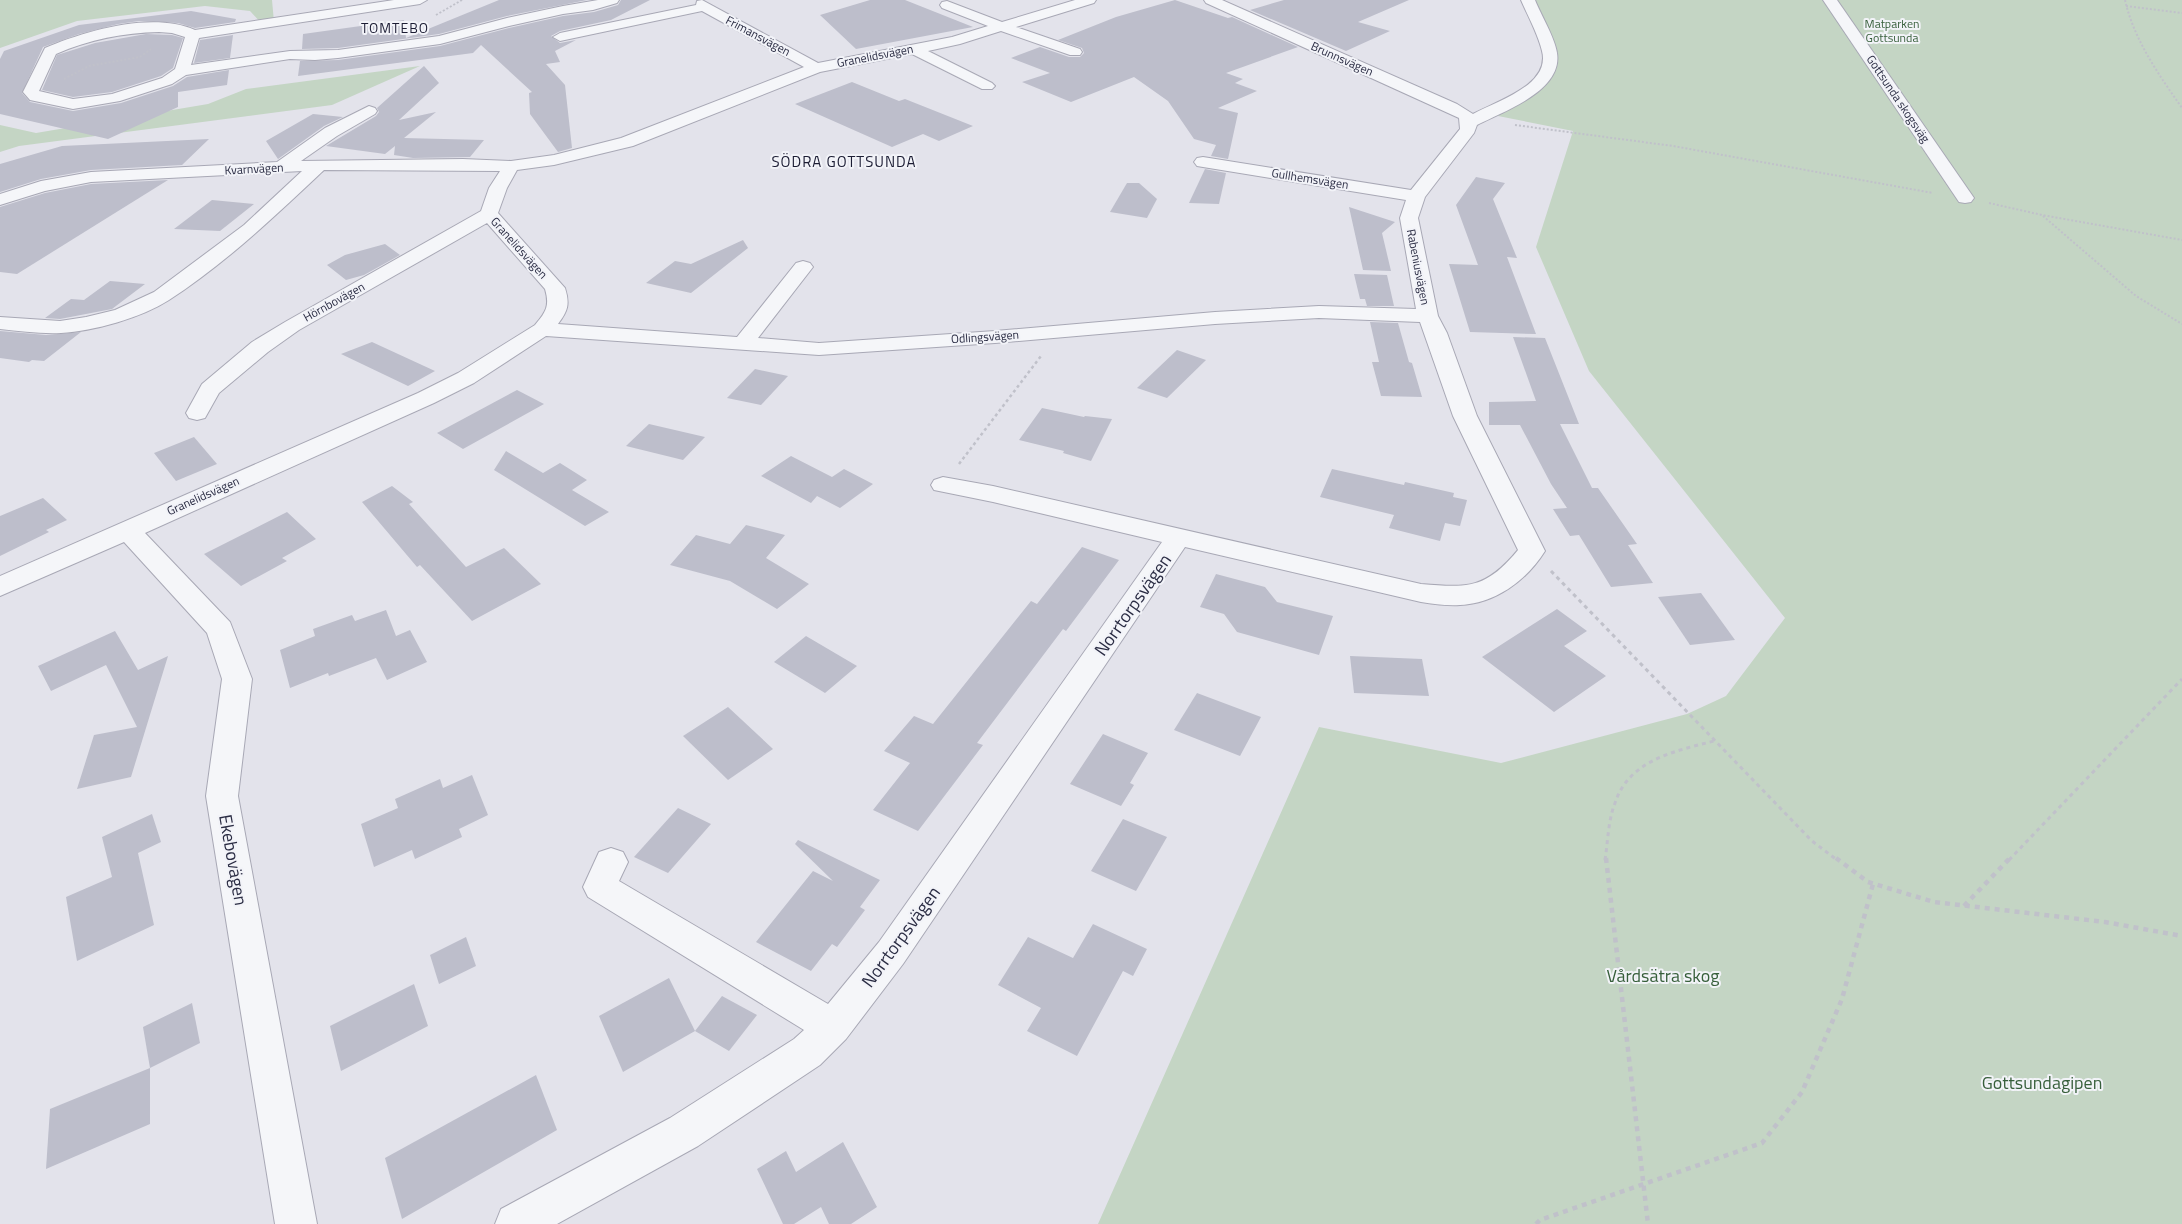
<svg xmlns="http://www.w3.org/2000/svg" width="2182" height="1224" font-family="'Titillium Web',sans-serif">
	<rect width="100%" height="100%" fill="#e3e3eb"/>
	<g fill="#c4d5c4">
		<polygon points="0,0 272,0 274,22 262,24 250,11 205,6 77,21 0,48"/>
		<polygon points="1528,0 2182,0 2182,1224 1098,1224 1319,727 1501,763 1687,714 1726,696 1785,618 1589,371 1536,247 1573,131 1498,116 1549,70"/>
		<polygon points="420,66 332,105 19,146 0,152 0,125 36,133 208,104 246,89"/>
	</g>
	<g fill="#bdbecb">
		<polygon points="499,0 587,0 507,16 439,34 338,48 302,49 303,34 404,20 406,38"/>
		<polygon points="621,0 650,0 611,20 560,31 551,36 560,43 576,40 555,51 560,62 546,64 565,85 572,148 558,152 530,114 529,93 532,92 481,45 473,53 298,76 300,61 338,60 440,46 509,28 563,16 594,12 618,5"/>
		<polygon points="870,0 905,0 973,27 856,49 820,15"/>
		<polygon points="1175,0 1228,18 1232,17 1298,47 1226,73 1243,79 1235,83 1257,91 1218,108 1238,113 1228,159 1211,156 1216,145 1194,139 1168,101 1134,77 1071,102 1022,82 1050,73 1011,58 1040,47 1069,57 1080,57 1084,53 1082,48 1058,40 1116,17"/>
		<polygon points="1284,0 1409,0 1358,22 1390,31 1346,51 1250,10"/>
		<polygon points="191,11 236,19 235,22 195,28 178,23 139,21 118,24 79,34 43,47 22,93 30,102 73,111 121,103 173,86 187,77 229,70 227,85 178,92 178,107 108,139 0,114 0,59 4,51 79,25"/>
		<polygon points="146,34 172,35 183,38 173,68 161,76 112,92 73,97 42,90 57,55 95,43"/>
		<polygon points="233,35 230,58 194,63 200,40"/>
		<polygon points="424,66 439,83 399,120 436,112 404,138 484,140 470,157 413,158 394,155 395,146 385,154 326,146 376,116 379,112 377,108"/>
		<polygon points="852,82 899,101 905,99 973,126 939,141 923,134 892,147 795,104"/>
		<polygon points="313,114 343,117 324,126 278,159 266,141"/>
		<polygon points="209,139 182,165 91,170 41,179 0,192 0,164 62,146"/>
		<polygon points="1205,169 1226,173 1219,204 1189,203"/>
		<polygon points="1476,177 1505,183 1493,199 1517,258 1507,257 1536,334 1470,332 1449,264 1478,265 1456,205"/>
		<polygon points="168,180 17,274 0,272 0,207 45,193 91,184"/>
		<polygon points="1127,183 1139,183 1157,199 1147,218 1110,212"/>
		<polygon points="212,200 254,204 220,231 174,229"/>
		<polygon points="1349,207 1395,222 1382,233 1391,271 1363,270"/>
		<polygon points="743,240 748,248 691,293 646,283 675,261 691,264"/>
		<polygon points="385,244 400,255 364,275 346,280 327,265 345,255"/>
		<polygon points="1354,274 1387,275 1394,306 1367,306 1365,299 1360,299"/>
		<polygon points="110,281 145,284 112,309 60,319 45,318 71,299 84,300"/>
		<polygon points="1370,322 1398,323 1409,362 1412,363 1422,397 1381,396 1372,362 1379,362"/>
		<polygon points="0,331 46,335 81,332 44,361 32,360 29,362 0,358"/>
		<polygon points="1513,337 1545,338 1579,424 1560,424 1592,488 1598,488 1637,544 1628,545 1653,583 1611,587 1579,535 1570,536 1553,509 1567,508 1551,484 1520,425 1489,425 1489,402 1536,401"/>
		<polygon points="372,342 435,371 408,386 341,354"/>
		<polygon points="1177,350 1206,360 1167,398 1137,388"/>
		<polygon points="755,369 788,376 761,405 727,398"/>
		<polygon points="517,390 544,404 463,449 437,433"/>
		<polygon points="1042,408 1084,417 1085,416 1112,419 1091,461 1063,453 1064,451 1019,440"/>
		<polygon points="649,424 705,437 683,460 626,446"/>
		<polygon points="194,437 217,464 176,481 154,453"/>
		<polygon points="506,451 543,473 560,463 587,480 572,490 609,512 585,526 494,470"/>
		<polygon points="791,456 832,477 844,469 873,484 840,508 817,496 811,503 761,476"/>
		<polygon points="1332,469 1404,485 1405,482 1454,493 1453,497 1467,500 1460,526 1445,523 1440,541 1389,528 1394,515 1320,497"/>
		<polygon points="392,486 413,502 409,504 466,567 504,548 541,584 472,621 420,565 417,567 362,502"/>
		<polygon points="43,498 67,520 46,530 49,532 0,556 0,516"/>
		<polygon points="287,512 316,539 282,558 287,561 241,586 204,554"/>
		<polygon points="746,525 785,535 766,558 809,584 777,609 730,581 670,565 696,535 730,544"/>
		<polygon points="1082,547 1119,560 1066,631 1063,629 977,743 983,745 918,831 873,810 910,763 884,751 914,716 933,724 1031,601 1037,604"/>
		<polygon points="1216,574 1265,587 1277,602 1333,616 1319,655 1237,632 1224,614 1200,607"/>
		<polygon points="1701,593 1735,640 1690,645 1658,597"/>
		<polygon points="1557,609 1587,631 1564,646 1606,676 1554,712 1482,657"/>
		<polygon points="386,610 396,636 410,630 427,662 387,680 376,658 329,676 328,673 290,688 280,650 315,636 313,629 352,615 355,621"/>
		<polygon points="115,631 138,670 168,656 131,777 77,789 94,735 137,727 106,665 51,691 38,666"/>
		<polygon points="806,636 857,666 825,693 774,662"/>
		<polygon points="1350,656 1422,659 1429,696 1354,693"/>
		<polygon points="1197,693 1261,717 1240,756 1174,730"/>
		<polygon points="728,707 773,749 728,780 683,736"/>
		<polygon points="1103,734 1148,753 1130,783 1134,785 1121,806 1070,784"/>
		<polygon points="472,775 488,815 459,829 462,837 415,859 412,850 374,867 361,824 398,808 395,799 440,779 443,788"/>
		<polygon points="678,808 711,824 668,873 634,857"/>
		<polygon points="152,814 161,842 138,853 154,925 77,961 66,897 112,877 102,837"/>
		<polygon points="1123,819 1167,837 1136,891 1091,871"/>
		<polygon points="798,840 880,880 860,907 865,910 837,947 832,944 811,971 756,942 813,871 833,881 795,844"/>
		<polygon points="1093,924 1147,949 1133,976 1123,971 1077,1056 1027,1031 1041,1008 998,985 1028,937 1073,958"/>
		<polygon points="466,937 476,966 439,984 430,955"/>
		<polygon points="669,978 695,1031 623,1072 599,1016"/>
		<polygon points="414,984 428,1026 341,1071 330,1026"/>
		<polygon points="722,996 757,1015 729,1051 695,1031"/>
		<polygon points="192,1003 200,1043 150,1068 143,1027"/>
		<polygon points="150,1068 150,1124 46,1169 50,1109"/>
		<polygon points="536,1075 557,1130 402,1219 385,1158"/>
		<polygon points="843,1142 877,1207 851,1224 829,1224 821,1207 794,1224 783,1224 757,1169 786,1151 796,1172"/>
	</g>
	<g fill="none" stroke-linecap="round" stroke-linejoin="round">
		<defs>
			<g id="minor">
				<path d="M394 0H427L420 4 199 38 191 65 290 51 338 50 439 36 507 18 563 6 598 0H619L617 3 593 10 563 14 509 26 440 44 338 58 315 60 290 59 186 75 172 84 120 101 73 109 30 100 23 92 45 48C85 31 152 11 195 30ZM159 32 172 33 185 37 175 69 162 78 112 94 73 99 39 91 56 54C90 39 123 33 159 32Z"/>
				<path d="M702 0 818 63 952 37 988 26 942 8 940 5 942 2 947 1 1002 22 1075 0H1096L1094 3 1016 27 1080 49 1082 52 1080 55H1070L1001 31 960 44 928 51 992 83 995 86 992 89H982L912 54 820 72 633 146 554 165 517 170 507 188 498 213 565 288C570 304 568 311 558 324L737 337 796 263 803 261 810 263 813 267 758 338 819 343 995 331 1215 312 1319 306 1416 309 1400 218 1406 200 1203 167 1197 166 1194 162 1197 158 1203 157 1411 190 1460 129 1459 118 1206 3 1204 0H1222L1457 104 1473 114C1497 101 1551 85 1542 51 1538 34 1528 16 1521 0H1535C1541 15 1555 38 1557 53 1563 91 1504 111 1477 125L1474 133 1425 197 1418 218 1438 316 1447 333 1477 416 1545 551C1527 580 1495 604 1460 605 1447 606 1434 604 1421 602L1185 547 903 964 846 1039 820 1065 698 1146 557 1224H495L501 1209 670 1118 794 1039 804 1030 588 897 583 887 599 852 611 848 623 852 628 862 619 881 828 1004 879 942 1162 542 993 502 934 490 931 485 934 480 943 477 993 486 1421 584C1468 588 1486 589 1518 550L1453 416 1420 322 1319 318 1215 324 995 343 819 355 546 336 474 383 434 403 145 533 230 622 252 679 238 796 317 1224H275L206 796 222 679 207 633 124 542 0 596V576L418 393 458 373 535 325C546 312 550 306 545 289L487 223 299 330 268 352 219 393 205 418 197 420 189 418 186 413 202 384 252 342 285 322 481 211 489 188 500 171 324 170C275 216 226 263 169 300 141 318 94 331 61 333 41 334 20 331 0 329V317L60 321 86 317 115 310 154 292 244 225 302 171 91 182 45 191 0 205V194L41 181 91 172 277 162 325 128 369 106 375 108 377 111 375 114 337 136 301 161 463 159 511 161 554 155 621 138 804 67 702 11 560 41 553 37 560 33 696 5 697 1Z"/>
				<polygon points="1823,0 1837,0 1974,198 1971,202 1965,203 1959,202"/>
			</g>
		</defs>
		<use href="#minor" stroke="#a8a8b5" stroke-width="2"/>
		<g stroke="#c0c1ca" stroke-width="2" stroke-dasharray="2 2" stroke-linecap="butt">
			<path d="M2125 0C2134 40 2159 75 2182 108"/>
			<polyline points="2126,6 2182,13"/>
			<polyline points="436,15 462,0"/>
			<polyline points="64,79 89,66 140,57 151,49"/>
			<polyline points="1515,125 1673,146 1933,193"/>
			<polyline points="1989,203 2042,215 2182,240"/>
			<polyline points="2043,216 2136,296 2182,324"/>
		</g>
		<polyline stroke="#c0c1ca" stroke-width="2.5" stroke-dasharray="3 3" stroke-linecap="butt" points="959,464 1041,356"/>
		<g stroke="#c0c1ca" stroke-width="3" stroke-dasharray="4 4" stroke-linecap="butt">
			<polyline points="1551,571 1812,841 1837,860"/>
			<path d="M1605 860C1608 841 1608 821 1615 803 1629 760 1675 751 1714 741"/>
			<polyline points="2009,860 2182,679"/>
		</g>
		<g stroke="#c0c1ca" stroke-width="4.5" stroke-dasharray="5 5" stroke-linecap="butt">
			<polyline points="1606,858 1648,1224"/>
			<polyline points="1836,858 1868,882 1934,902 2105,922 2182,936"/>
			<polyline points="1964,906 2010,858"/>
			<polyline points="1536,1224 1540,1220 1762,1143 1802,1092 1842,999 1873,884"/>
		</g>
		<use href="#minor" fill="#f5f6f9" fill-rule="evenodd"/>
	</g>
	<g text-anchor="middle" stroke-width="4" stroke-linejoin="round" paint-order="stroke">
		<g font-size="12" fill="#375f3b" stroke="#f2f3f8">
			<text x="1892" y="28">Matparken<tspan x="1892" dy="14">Gottsunda</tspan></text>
		</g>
		<g font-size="12" fill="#2a2c43" stroke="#f2f3f8">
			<text transform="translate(758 36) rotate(28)" y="4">Frimansvägen</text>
			<text transform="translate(875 56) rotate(-11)" y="4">Granelidsvägen</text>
			<text transform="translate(1342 59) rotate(24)" y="4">Brunnsvägen</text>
			<text transform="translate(1898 99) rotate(56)" y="4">Gottsunda skogsväg</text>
			<text transform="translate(254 169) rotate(-3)" y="4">Kvarnvägen</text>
			<text transform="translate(1310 179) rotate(9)" y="4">Gullhemsvägen</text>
			<text transform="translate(519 248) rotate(48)" y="4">Granelidsvägen</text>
			<text transform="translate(1418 267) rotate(79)" y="4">Rabeniusvägen</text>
			<text transform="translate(334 302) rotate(-29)" y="4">Hörnbovägen</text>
			<text transform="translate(985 337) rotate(-4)" y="4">Odlingsvägen</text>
			<text transform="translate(203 496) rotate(-24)" y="4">Granelidsvägen</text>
		</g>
		<g font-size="14" letter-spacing="1" fill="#1c1d34" stroke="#f2f3f8">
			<text x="395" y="33">TOMTEBO</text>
		</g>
		<g font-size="15" letter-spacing="1" fill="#1c1d34" stroke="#f2f3f8">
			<text x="844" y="167">SÖDRA GOTTSUNDA</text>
		</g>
		<g font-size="18" fill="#2a2c43" stroke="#f2f3f8">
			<text transform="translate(1133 605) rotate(-55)" y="6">Norrtorpsvägen</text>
			<text transform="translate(233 860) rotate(80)" y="6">Ekebovägen</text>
			<text transform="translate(901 937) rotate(-54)" y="6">Norrtorpsvägen</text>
		</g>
		<g font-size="18" fill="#375f3b" stroke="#f2f3f8">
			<text x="1663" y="982">Vårdsätra skog</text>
			<text x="2042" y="1089">Gottsundagipen</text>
		</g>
	</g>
</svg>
